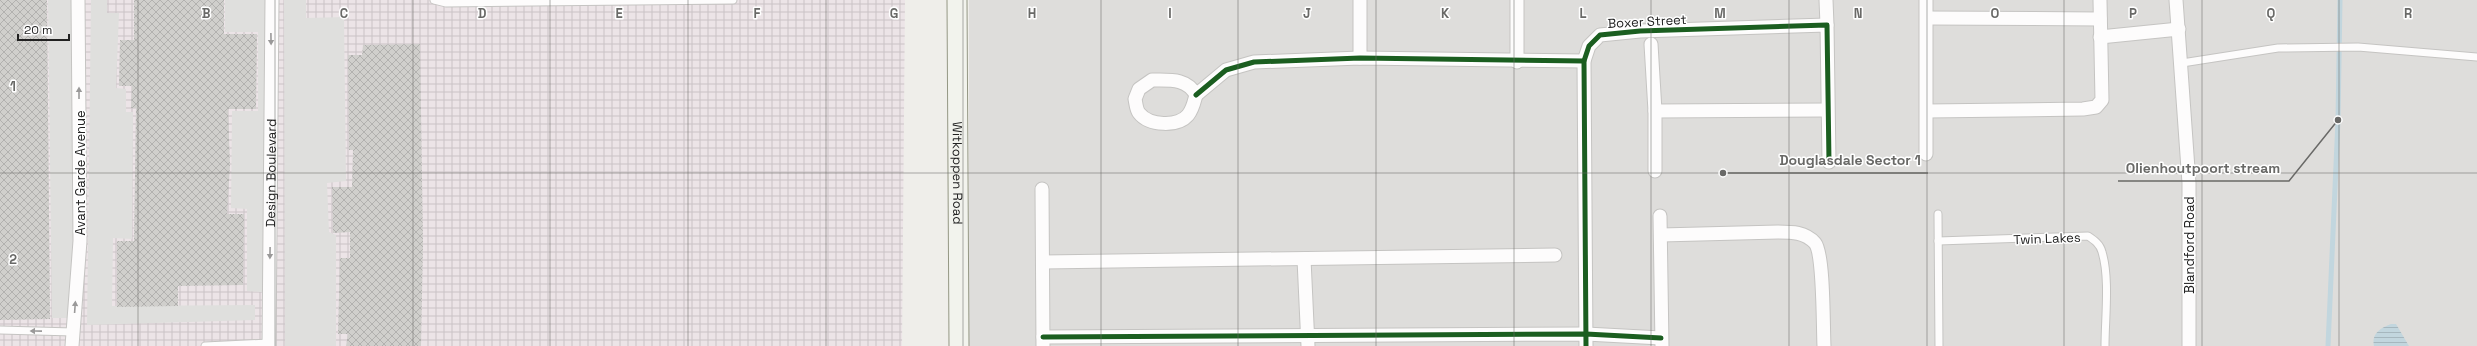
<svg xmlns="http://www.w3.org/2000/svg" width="2477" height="346" font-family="'Space Grotesk',sans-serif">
	<defs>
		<pattern id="industrial-grid" width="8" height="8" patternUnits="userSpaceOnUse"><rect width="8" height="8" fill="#ece4e7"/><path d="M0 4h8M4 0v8" fill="none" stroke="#cac3c6"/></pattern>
		<pattern id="water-rules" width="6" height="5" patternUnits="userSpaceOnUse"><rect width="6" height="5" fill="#c2d6de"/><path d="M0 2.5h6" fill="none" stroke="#a6b7be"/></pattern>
		<pattern id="building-cross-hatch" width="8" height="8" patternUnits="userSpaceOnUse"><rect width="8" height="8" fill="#d0cfcc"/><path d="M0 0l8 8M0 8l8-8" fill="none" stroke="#b2b1af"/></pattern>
	</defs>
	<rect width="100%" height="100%" fill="#efeeea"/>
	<rect fill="#dedddb" x="969" y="0" width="1508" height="346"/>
	<polygon fill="url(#industrial-grid)" points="0,0 905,0 902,346 0,346"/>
	<g fill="#dfdfdd">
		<polygon points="48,0 75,0 78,318 52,318"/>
		<polygon points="91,0 107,0 107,13 119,13 116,88 126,89 126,112 133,112 132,239 113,238 112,306 255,305 255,320 87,325"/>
		<polygon points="225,0 272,0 272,293 247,291 247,209 231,208 232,111 258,111 258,32 225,32"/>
		<polygon points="284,0 306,0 306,18 344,17 346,181 327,183 329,232 336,235 336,346 285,346"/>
	</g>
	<path fill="url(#water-rules)" d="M2391 324H2396L2409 346H2374C2371 333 2381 328 2391 324Z"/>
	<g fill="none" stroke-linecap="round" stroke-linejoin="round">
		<polyline stroke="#c2d6de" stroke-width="5" points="2328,346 2338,120 2340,0"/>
	</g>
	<g fill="url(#building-cross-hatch)">
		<polygon points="0,0 47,0 50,319 0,320"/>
		<polygon points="134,0 224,0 224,34 257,34 256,109 228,109 230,165 227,214 244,214 243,285 178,286 178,306 117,307 117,241 134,241 136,108 131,108 132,86 119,86 120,40 134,40"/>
		<polygon points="420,44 423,244 421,346 346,346 348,334 338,334 340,258 350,258 350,232 333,233 332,187 352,187 353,150 349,150 348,55 362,55 363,45"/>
	</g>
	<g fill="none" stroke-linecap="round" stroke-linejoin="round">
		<defs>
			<g id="lane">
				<polyline points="434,0 446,3 733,0"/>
				<polyline points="2182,63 2278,48 2358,47 2477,57"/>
				<polyline points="1938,214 1939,346"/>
				<path d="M1938 241 2088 236C2094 240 2100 244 2102 252 2110 278 2105 318 2105 346"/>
				<polyline points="0,330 73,332"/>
				<polyline points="205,346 269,343"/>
			</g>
			<g id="street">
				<polyline points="1360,0 1360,58"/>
				<polyline points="1517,0 1517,62"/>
				<polyline points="1826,0 1827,25"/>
				<polyline points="1926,0 1926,154"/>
				<polyline points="2176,0 2189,183 2189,346"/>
				<polyline points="1927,18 2100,19"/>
				<polyline points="2100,37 2179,29"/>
				<polyline points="1651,44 1655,111"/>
				<path d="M1152 80C1170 80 1187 78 1196 95 1194 102 1193 109 1188 115 1178 127 1149 126 1139 113 1136 109 1136 103 1135 99L1139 89Z"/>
				<polyline points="1196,95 1226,70 1254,62 1360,58 1584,61"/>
				<polyline points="1927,111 2083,109 2096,107 2102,100 2100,0"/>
				<polyline points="1655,171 1655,111 1827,110"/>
				<polyline points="1042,189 1043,346"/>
				<polyline points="1660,216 1662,346"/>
				<path d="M1661 235 1778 232C1792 232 1805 232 1815 243 1824 254 1823 328 1824 346"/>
				<polyline points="1304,259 1308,346"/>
				<polyline points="1043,262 1555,255"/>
				<polyline points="1043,337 1586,334 1661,338"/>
				<polyline points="72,346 80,241 78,0"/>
				<path id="s1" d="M269 346 272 0"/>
				<polyline points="1586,346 1584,61 1589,46 1600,35 1640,31 1827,25 1829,162"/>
			</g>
			<g id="secondary">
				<path id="s2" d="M957 0 959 346"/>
			</g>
		</defs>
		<use href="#lane" stroke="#c5c4c2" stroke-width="9"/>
		<use href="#street" stroke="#c5c4c2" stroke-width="15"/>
		<use href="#secondary" stroke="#949784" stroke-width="21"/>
		<use href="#lane" stroke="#fdfcfc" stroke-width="7"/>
		<use href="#street" stroke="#fdfcfc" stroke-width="13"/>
		<use href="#secondary" stroke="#f2f3ed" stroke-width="19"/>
		<defs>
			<g id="cycleway">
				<polyline points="1196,95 1226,70 1254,62 1360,58 1584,61"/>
				<polyline points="1043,337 1586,334 1661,338"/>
				<polyline points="1586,346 1584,61 1589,46 1600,35 1640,31 1827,25 1829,162"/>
			</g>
		</defs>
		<use href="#cycleway" stroke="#fff" stroke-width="8"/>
		<use href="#cycleway" stroke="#1b5e20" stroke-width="5"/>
	</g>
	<defs><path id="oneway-solid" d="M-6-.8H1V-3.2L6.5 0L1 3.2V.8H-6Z"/></defs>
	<g fill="#9a9999">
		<use href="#oneway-solid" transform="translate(271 39) rotate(89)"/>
		<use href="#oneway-solid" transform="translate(79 93) rotate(-90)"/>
		<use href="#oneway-solid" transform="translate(270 253) rotate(91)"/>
		<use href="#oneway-solid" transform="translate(75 307) rotate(-86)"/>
		<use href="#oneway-solid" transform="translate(36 331) rotate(-179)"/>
	</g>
	<path fill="none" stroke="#696967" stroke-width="1" stroke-opacity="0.55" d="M138 0V346M275 0V346M413 0V346M550 0V346M688 0V346M826 0V346M963 0V346M1101 0V346M1238 0V346M1376 0V346M1514 0V346M1651 0V346M1789 0V346M1927 0V346M2064 0V346M2202 0V346M2339 0V346M0 173H2477"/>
	<g text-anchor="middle" stroke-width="3" stroke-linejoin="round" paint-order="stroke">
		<g font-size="13" fill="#212121" stroke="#fff">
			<text transform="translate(1647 21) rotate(-3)" y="5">Boxer Street</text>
			<text transform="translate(80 173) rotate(-90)" y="5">Avant Garde Avenue</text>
			<text dy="5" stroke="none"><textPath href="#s1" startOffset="173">Design Boulevard</textPath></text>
			<text dy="5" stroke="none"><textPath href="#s2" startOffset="173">Witkoppen Road</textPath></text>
			<text transform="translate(2047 238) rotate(-2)" y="5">Twin Lakes</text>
			<text transform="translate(2189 245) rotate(-90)" y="5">Blandford Road</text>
		</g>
	</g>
	<g font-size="13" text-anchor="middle" font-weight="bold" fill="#696967" stroke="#fff" stroke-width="3" stroke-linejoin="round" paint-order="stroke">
		<text x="206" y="18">B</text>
		<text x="344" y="18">C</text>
		<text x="482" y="18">D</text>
		<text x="619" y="18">E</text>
		<text x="757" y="18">F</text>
		<text x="894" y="18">G</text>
		<text x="1032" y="18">H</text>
		<text x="1170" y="18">I</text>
		<text x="1307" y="18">J</text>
		<text x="1445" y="18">K</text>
		<text x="1583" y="18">L</text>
		<text x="1720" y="18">M</text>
		<text x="1858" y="18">N</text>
		<text x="1995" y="18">O</text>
		<text x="2133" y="18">P</text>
		<text x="2271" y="18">Q</text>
		<text x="2408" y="18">R</text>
		<text x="13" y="91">1</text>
		<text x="13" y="264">2</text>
	</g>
	<path fill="none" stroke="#696967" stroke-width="1.5" d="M1723 173L1771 173H1928M2338 120L2289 181H2118"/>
	<g fill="#696967" stroke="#fff" stroke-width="1.5">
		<circle cx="1723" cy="173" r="4"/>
		<circle cx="2338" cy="120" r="4"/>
	</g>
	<g font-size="14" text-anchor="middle" font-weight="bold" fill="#696967" stroke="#fff" stroke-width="3" stroke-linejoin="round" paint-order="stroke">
		<text x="1850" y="165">Douglasdale Sector 1</text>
		<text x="2203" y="173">Olienhoutpoort stream</text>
	</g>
	<path d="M18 34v6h51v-6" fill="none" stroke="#212121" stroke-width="2"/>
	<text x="24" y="34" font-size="12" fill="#212121" stroke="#ffffff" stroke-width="3" paint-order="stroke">20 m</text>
</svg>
